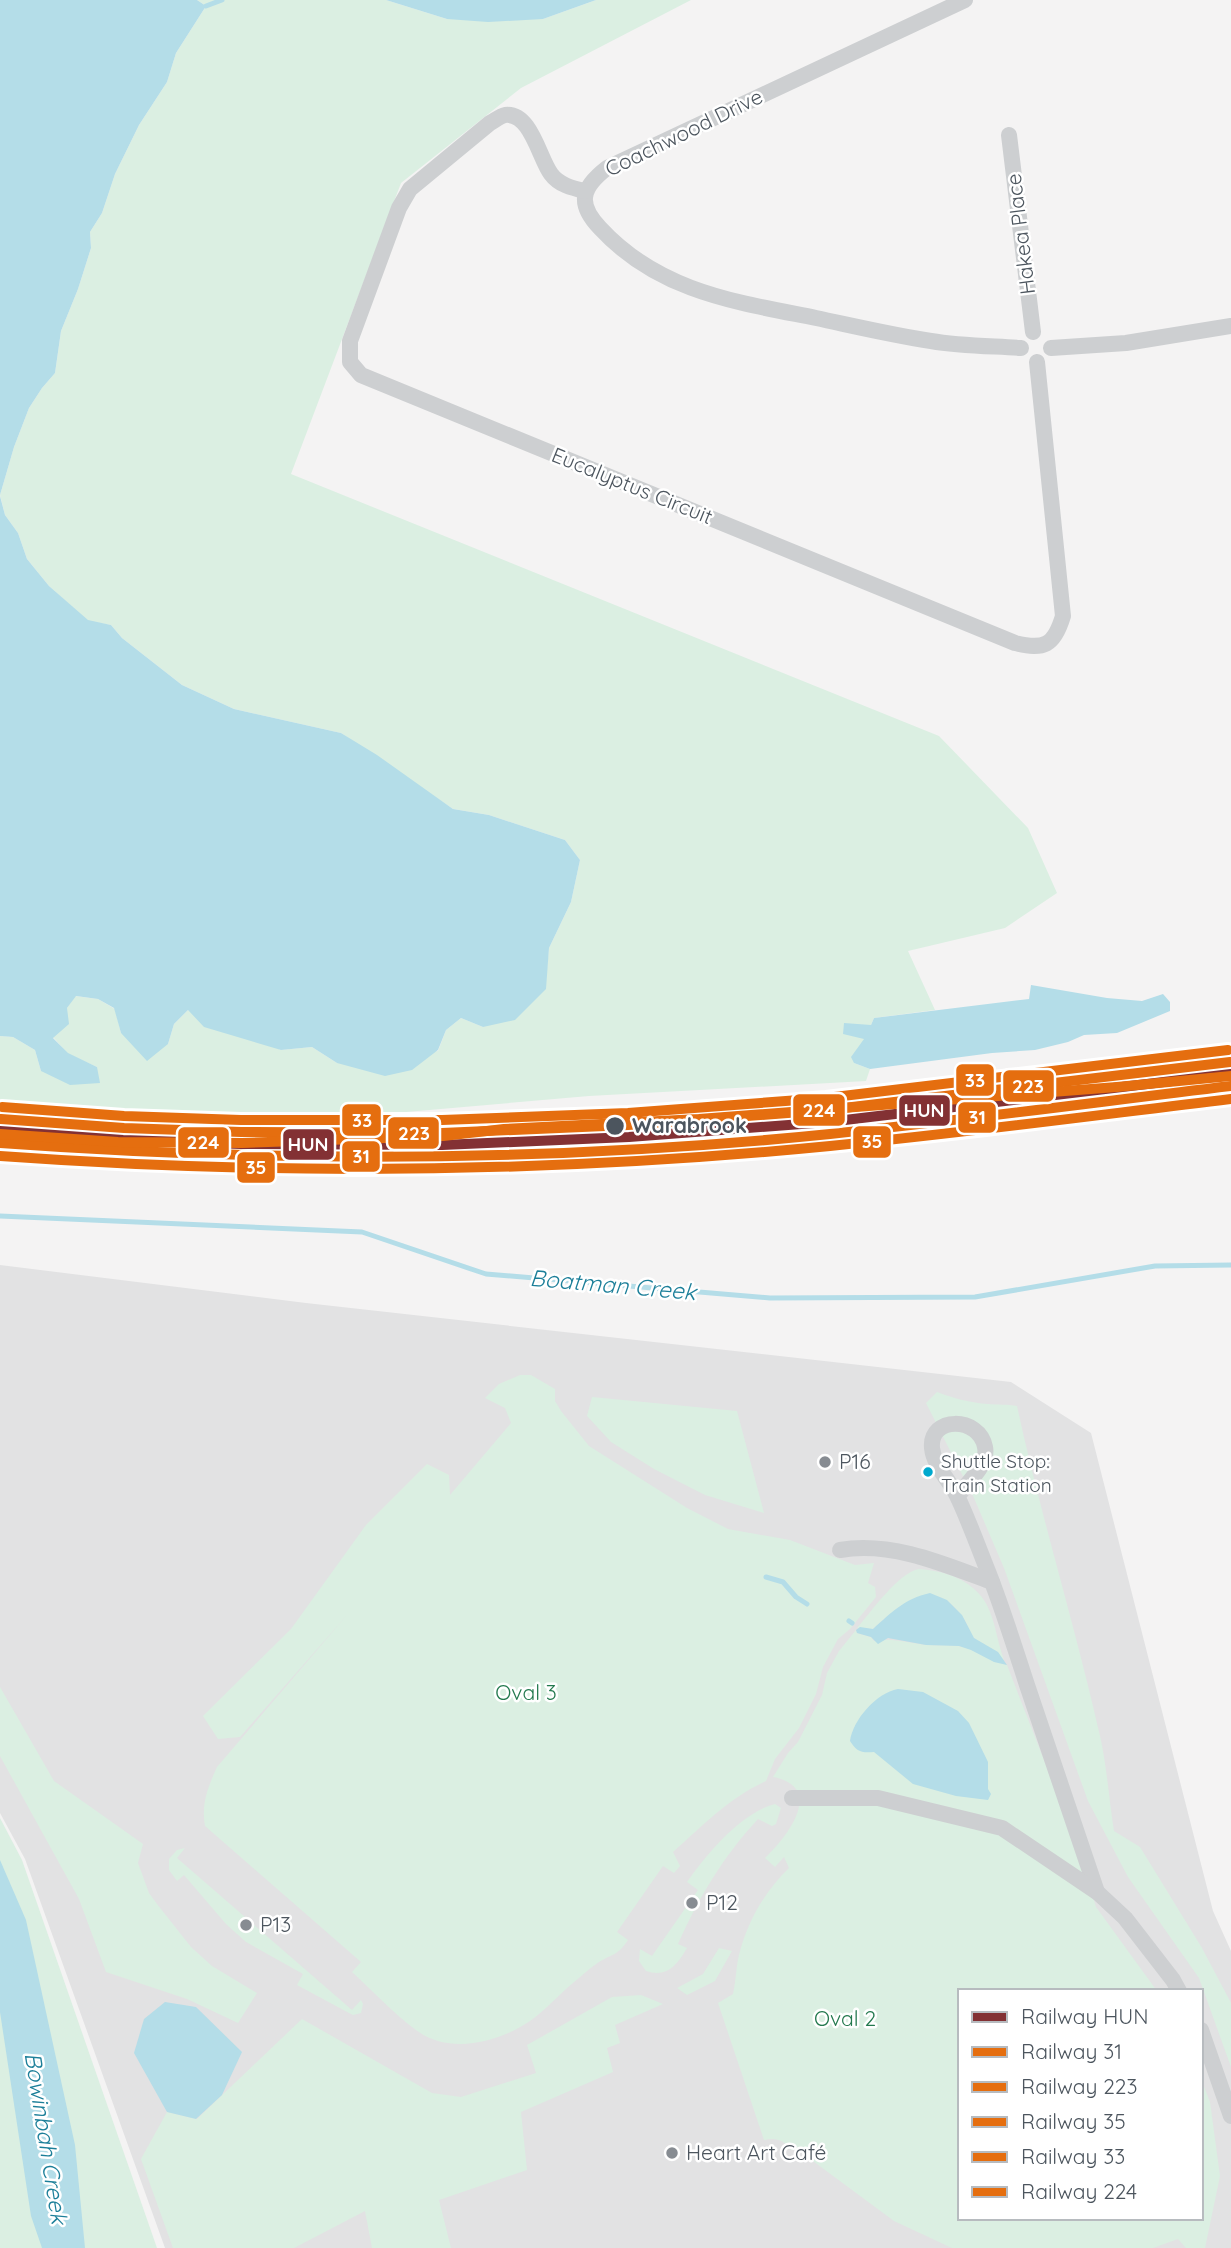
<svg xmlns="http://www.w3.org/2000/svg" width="1231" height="2248" font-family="Quicksand,sans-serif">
	<rect width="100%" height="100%" fill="#f4f3f3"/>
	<path fill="#e2e2e3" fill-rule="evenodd" d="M0 1265 306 1303 1011 1382 1091 1433 1213 1911 1231 1951V2248H165L25 1859 0 1813ZM960 1991H1201V2218H960Z"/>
	<g fill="#dbefe2">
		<polygon points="197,0 386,0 447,19 543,19 596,0 691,0 521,88 401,183 291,474 939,736 1028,828 1057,893 1005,928 908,951 935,1010 874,1018 854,1063 870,1069 866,1081 589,1096 314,1120 54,1118 0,1111 0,1036 13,1037 35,1050 41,1071 97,1067 68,1054 53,1037 67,1008 75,996 98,999 115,1009 121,1033 168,1044 174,1024 188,1010 281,1050 312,1047 337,1063 438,1051 446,1030 461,1018 483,1027 545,989 549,948 571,902 580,860 565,840 489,815 453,809 341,733 234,709 182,685 122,638 111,625 88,621 49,586 27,559 18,533 5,515 0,495 14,447 29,408 42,388 55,373 61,331 78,289 91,248 90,232 102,213 115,174 139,125 167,82 176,53 206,6"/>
		<path d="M520 1375H531L555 1389V1401L561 1411 589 1446 687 1508 728 1529 790 1540 855 1565 874 1563 868 1583 875 1587 876 1597 850 1629 838 1639 823 1667 816 1694 799 1728 775 1759 766 1781C730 1797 702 1826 673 1852L680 1866 674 1873 663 1866 617 1932 628 1940C617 1956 614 1953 599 1962 587 1970 577 1980 566 1989 554 2000 543 2012 530 2021 498 2043 449 2055 416 2030 393 2013 373 1991 352 1972L361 1962 205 1826C201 1804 208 1787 217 1767L347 1615 240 1737 218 1739 203 1716 291 1629 366 1525 427 1464 449 1475 450 1495 511 1423 505 1408 485 1398 499 1384Z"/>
		<path d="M937 1392C953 1398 971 1403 988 1404 998 1405 1007 1404 1017 1406 1041 1517 1075 1625 1100 1736 1107 1767 1109 1800 1114 1831L1140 1847 1202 1948 1231 2003V2067L1199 1978 1128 1877 1088 1801 1004 1568 974 1498 926 1403Z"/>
		<polygon points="592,1397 737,1411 764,1513 705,1495 654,1469 611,1442 587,1416"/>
		<path d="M919 1569C948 1571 979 1582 990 1612 996 1627 998 1644 1004 1660 995 1649 980 1647 973 1637 969 1631 968 1624 963 1618 933 1574 903 1603 873 1629L857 1628C871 1612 899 1572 919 1569Z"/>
		<path d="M856 1630 857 1633 871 1637 874 1641C893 1637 910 1644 929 1645 941 1646 955 1644 967 1648 982 1654 990 1661 1007 1665L1077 1845 1096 1907 1157 1991H960V2218H1201V2079L1210 2102 1220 2176 1205 2248H1186L1178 2239 1153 2248H952L894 2221 798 2150H791C784 2140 776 2137 764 2140L718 2003 733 1994C736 1981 736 1967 739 1955 747 1922 765 1891 789 1868L784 1857 775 1867 765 1858C787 1837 826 1787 773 1777L788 1753 798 1742 822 1695 827 1673 839 1651Z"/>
		<polygon points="0,1687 54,1781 143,1844 138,1863 149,1893 157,1904 191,1947 212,1966 257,1993 238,2023 187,1999 106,1972 79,1899 0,1756"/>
		<path d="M775 1804 781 1808 776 1824 772 1826 758 1819C723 1857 699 1897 678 1944L687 1948C677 1965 667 1978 646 1971L639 1961 640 1949 652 1956 698 1890 687 1882C706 1855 740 1813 775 1804Z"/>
		<polygon points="0,1818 22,1860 157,2248 0,2248"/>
		<polygon points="185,1848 177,1858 352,2010 361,2000 363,2004 361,2013 353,2015 349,2013 297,1985 303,1974 246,1942 226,1924 184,1875 177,1881 169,1870 169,1859 177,1850"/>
		<polygon points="719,1948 732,1951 715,1981 687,1995 677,1988 703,1974"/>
		<polygon points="641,1995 663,2004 615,2025 620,2043 607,2048 613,2072 521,2112 527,2170 439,2200 451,2248 372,2248 365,2211 294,2248 173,2248 141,2159 167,2112 197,2119 302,2019 432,2093 461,2097 536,2073 527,2045 612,1997"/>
	</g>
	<g fill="#b4dde8">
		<polygon points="0,0 197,0 206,6 176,53 167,82 139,125 115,174 102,213 90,232 91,248 78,289 61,331 55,373 42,388 29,408 14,447 0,495"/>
		<polygon points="386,0 596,0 543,19 488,22 447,19"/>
		<polygon points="0,496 5,515 18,533 27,559 49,586 88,620 111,625 122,638 182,685 234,709 341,733 377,755 453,809 489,815 565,840 580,860 571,902 549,948 546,989 515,1020 483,1027 461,1018 446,1030 438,1050 412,1070 385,1076 337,1063 312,1047 281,1050 204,1027 188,1010 174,1024 168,1044 147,1061 121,1033 114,1008 98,999 76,996 67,1008 69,1024 53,1038 68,1053 97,1067 100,1083 70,1085 41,1071 35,1050 13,1037 0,1036"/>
		<polygon points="1031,985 1107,998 1142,1001 1163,994 1170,1002 1170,1011 1117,1033 1084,1035 1068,1042 1035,1050 992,1053 870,1069 854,1063 851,1057 864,1039 843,1034 844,1023 871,1025 874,1018 1029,999"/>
		<path d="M930 1593 947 1600 962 1615 974 1638 998 1652 1007 1665 994 1662 971 1650 959 1646 926 1645 888 1638 878 1644 871 1637 857 1633 856 1630 860 1627 873 1629C892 1612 904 1599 930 1593Z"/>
		<path d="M898 1689 923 1692 958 1711 969 1723 988 1762V1789L991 1794 988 1800 956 1796 913 1784 874 1752C861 1753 857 1752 850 1741 853 1720 876 1693 898 1689Z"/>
		<polygon points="0,1860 26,1920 75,2145 85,2248 42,2248 31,2216 0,2012"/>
		<polygon points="165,2002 196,2007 242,2052 222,2095 196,2119 167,2112 134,2053 144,2019"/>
	</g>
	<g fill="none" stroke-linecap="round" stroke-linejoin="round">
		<g stroke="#b4dde8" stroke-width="5">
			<polyline points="206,6 222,0"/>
			<polyline points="0,1216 362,1232 486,1274 770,1298 975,1297 1155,1266 1231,1265"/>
			<polyline points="766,1577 783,1582 796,1597 807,1604"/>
			<polyline points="849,1621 852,1623"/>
		</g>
		<g stroke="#cdcfd1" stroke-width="16">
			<path d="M965 0 607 168C581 188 577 204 600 228 659 292 736 302 816 318 854 326 892 335 931 341 960 346 991 346 1021 348"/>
			<polyline points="1009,135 1033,332"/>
			<path d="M585 191C572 188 559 185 551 174 539 158 531 112 505 115 500 116 494 121 490 123L410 189 399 208 350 341V362L361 375 1015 643C1044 650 1054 646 1063 616L1037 362"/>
			<polyline points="1051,348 1126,343 1231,326"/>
			<path d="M958 1496C967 1482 989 1465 985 1447 979 1416 929 1416 932 1448 934 1468 952 1482 959 1500 970 1524 979 1549 989 1574 1003 1610 1015 1648 1027 1685 1050 1754 1074 1823 1097 1892"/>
			<path d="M840 1550C891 1541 944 1564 992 1582"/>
			<polyline points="792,1798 878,1798 1002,1828 1097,1892 1125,1918 1173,1980 1179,1991"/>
			<polyline points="1201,2030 1231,2116"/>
		</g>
		<polyline stroke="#c8c9cb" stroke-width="5" points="0,1148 246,1157 436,1157 647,1148 829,1134 1231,1085"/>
		<defs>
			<polyline id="rail-1" points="0,1131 123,1140 241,1144 442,1145 629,1137 828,1122 1231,1074"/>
			<path id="rail-2" d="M0 1143C276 1163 555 1162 830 1134 964 1120 1098 1102 1231 1086"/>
			<polyline id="rail-3" points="1,1119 124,1128 241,1132 442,1133 628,1125 827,1110 1230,1062"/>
			<path id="rail-4" d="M0 1156C277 1176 554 1173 830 1146 964 1133 1098 1115 1231 1099"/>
			<polyline id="rail-5" points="2,1107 124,1116 241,1120 442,1120 628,1113 826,1098 1228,1050"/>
			<polyline id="rail-6" points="0,1134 118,1142 242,1143 443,1136 504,1129 699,1119 1117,1087 1231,1076"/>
		</defs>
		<use href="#rail-1" stroke="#fff" stroke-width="16"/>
		<use href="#rail-2" stroke="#fff" stroke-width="16"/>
		<use href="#rail-3" stroke="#fff" stroke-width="16"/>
		<use href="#rail-4" stroke="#fff" stroke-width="16"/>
		<use href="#rail-5" stroke="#fff" stroke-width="16"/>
		<use href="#rail-6" stroke="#fff" stroke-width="16"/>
		<use href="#rail-1" stroke="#833134" stroke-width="10"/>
		<use href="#rail-2" stroke="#e56e0f" stroke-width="10"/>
		<use href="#rail-3" stroke="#e56e0f" stroke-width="10"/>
		<use href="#rail-4" stroke="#e56e0f" stroke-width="10"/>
		<use href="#rail-5" stroke="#e56e0f" stroke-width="10"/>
		<use href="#rail-6" stroke="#e56e0f" stroke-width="10"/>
	</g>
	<circle fill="#4c555e" stroke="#fff" stroke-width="2.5" cx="615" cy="1126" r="10"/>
	<g fill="#878c92" stroke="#fff" stroke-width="2.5">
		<circle cx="825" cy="1462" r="7"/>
		<circle cx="692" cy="1903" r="7"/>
		<circle cx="246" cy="1925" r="7"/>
		<circle cx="672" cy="2153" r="7"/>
	</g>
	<circle fill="#00a9ce" stroke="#fff" stroke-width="2.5" cx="928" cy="1472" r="6"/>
	<g text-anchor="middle" stroke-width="5" stroke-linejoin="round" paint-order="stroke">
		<g font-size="19" fill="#4c555e" stroke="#fff" text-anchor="start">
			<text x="941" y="1468">Shuttle Stop:<tspan x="941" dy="24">Train Station</tspan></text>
		</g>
		<g font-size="21" fill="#4c555e" stroke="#fff">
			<text transform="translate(684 133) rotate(-26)" y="7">Coachwood Drive</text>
			<text transform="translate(1021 234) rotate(-97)" y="7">Hakea Place</text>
			<text transform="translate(632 486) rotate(22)" y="7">Eucalyptus Circuit</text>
		</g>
		<g font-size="21" font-weight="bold" fill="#4c555e" stroke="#fff" text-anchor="start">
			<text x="632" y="1133">Warabrook</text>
		</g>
		<g font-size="21" fill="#4c555e" stroke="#fff" text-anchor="start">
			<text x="839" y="1469">P16</text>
			<text x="706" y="1910">P12</text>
			<text x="260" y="1932">P13</text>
			<text x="686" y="2160">Heart Art Café</text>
		</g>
		<g font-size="21" fill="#23794e" stroke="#fff">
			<text x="526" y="1700">Oval 3</text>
			<text x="845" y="2026">Oval 2</text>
		</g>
		<g font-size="23" font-style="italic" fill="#1c7f99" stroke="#fff">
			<text transform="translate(613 1285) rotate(5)" y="8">Boatman Creek</text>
			<text transform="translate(46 2138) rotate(81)" y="8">Bowinbah Creek</text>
		</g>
	</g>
	<g stroke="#fff" stroke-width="2.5">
		<rect x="955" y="1063" width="40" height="34" rx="7" fill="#e56e0f"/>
		<rect x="1002" y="1069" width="53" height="34" rx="7" fill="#e56e0f"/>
		<rect x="792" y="1093" width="54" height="34" rx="7" fill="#e56e0f"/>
		<rect x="898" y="1094" width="53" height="33" rx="7" fill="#833134"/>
		<rect x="957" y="1101" width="40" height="33" rx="7" fill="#e56e0f"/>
		<rect x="341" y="1103" width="41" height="34" rx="7" fill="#e56e0f"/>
		<rect x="387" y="1116" width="53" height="34" rx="7" fill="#e56e0f"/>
		<rect x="852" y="1125" width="40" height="34" rx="7" fill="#e56e0f"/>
		<rect x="177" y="1126" width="53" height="33" rx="7" fill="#e56e0f"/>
		<rect x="282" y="1128" width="53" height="33" rx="7" fill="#833134"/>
		<rect x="341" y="1140" width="40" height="33" rx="7" fill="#e56e0f"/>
		<rect x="236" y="1151" width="40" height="33" rx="7" fill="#e56e0f"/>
	</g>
	<g font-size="19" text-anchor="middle" font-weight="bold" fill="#fff">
		<text x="975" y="1087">33</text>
		<text x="1028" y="1093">223</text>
		<text x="819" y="1117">224</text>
		<text x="924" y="1117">HUN</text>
		<text x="977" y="1124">31</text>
		<text x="362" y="1127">33</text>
		<text x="414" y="1140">223</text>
		<text x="872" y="1148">35</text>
		<text x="203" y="1149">224</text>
		<text x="308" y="1151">HUN</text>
		<text x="361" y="1163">31</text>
		<text x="256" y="1174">35</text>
	</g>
	<rect x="958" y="1989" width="245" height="231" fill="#ffffff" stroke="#b7bbbf" stroke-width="2"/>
	<rect x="972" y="2012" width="35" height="10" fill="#833134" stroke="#b7bbbf" stroke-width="2"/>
	<text x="1021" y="2024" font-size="21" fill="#4c555e">Railway HUN</text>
	<rect x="972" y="2047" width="35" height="10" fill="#e56e0f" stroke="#b7bbbf" stroke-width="2"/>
	<text x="1021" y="2059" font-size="21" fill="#4c555e">Railway 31</text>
	<rect x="972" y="2082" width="35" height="10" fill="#e56e0f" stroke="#b7bbbf" stroke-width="2"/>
	<text x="1021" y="2094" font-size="21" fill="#4c555e">Railway 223</text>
	<rect x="972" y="2117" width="35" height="10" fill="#e56e0f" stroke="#b7bbbf" stroke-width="2"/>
	<text x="1021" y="2129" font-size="21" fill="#4c555e">Railway 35</text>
	<rect x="972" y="2152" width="35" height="10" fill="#e56e0f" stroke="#b7bbbf" stroke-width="2"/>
	<text x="1021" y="2164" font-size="21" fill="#4c555e">Railway 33</text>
	<rect x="972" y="2187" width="35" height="10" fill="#e56e0f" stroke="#b7bbbf" stroke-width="2"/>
	<text x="1021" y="2199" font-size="21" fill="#4c555e">Railway 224</text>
</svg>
